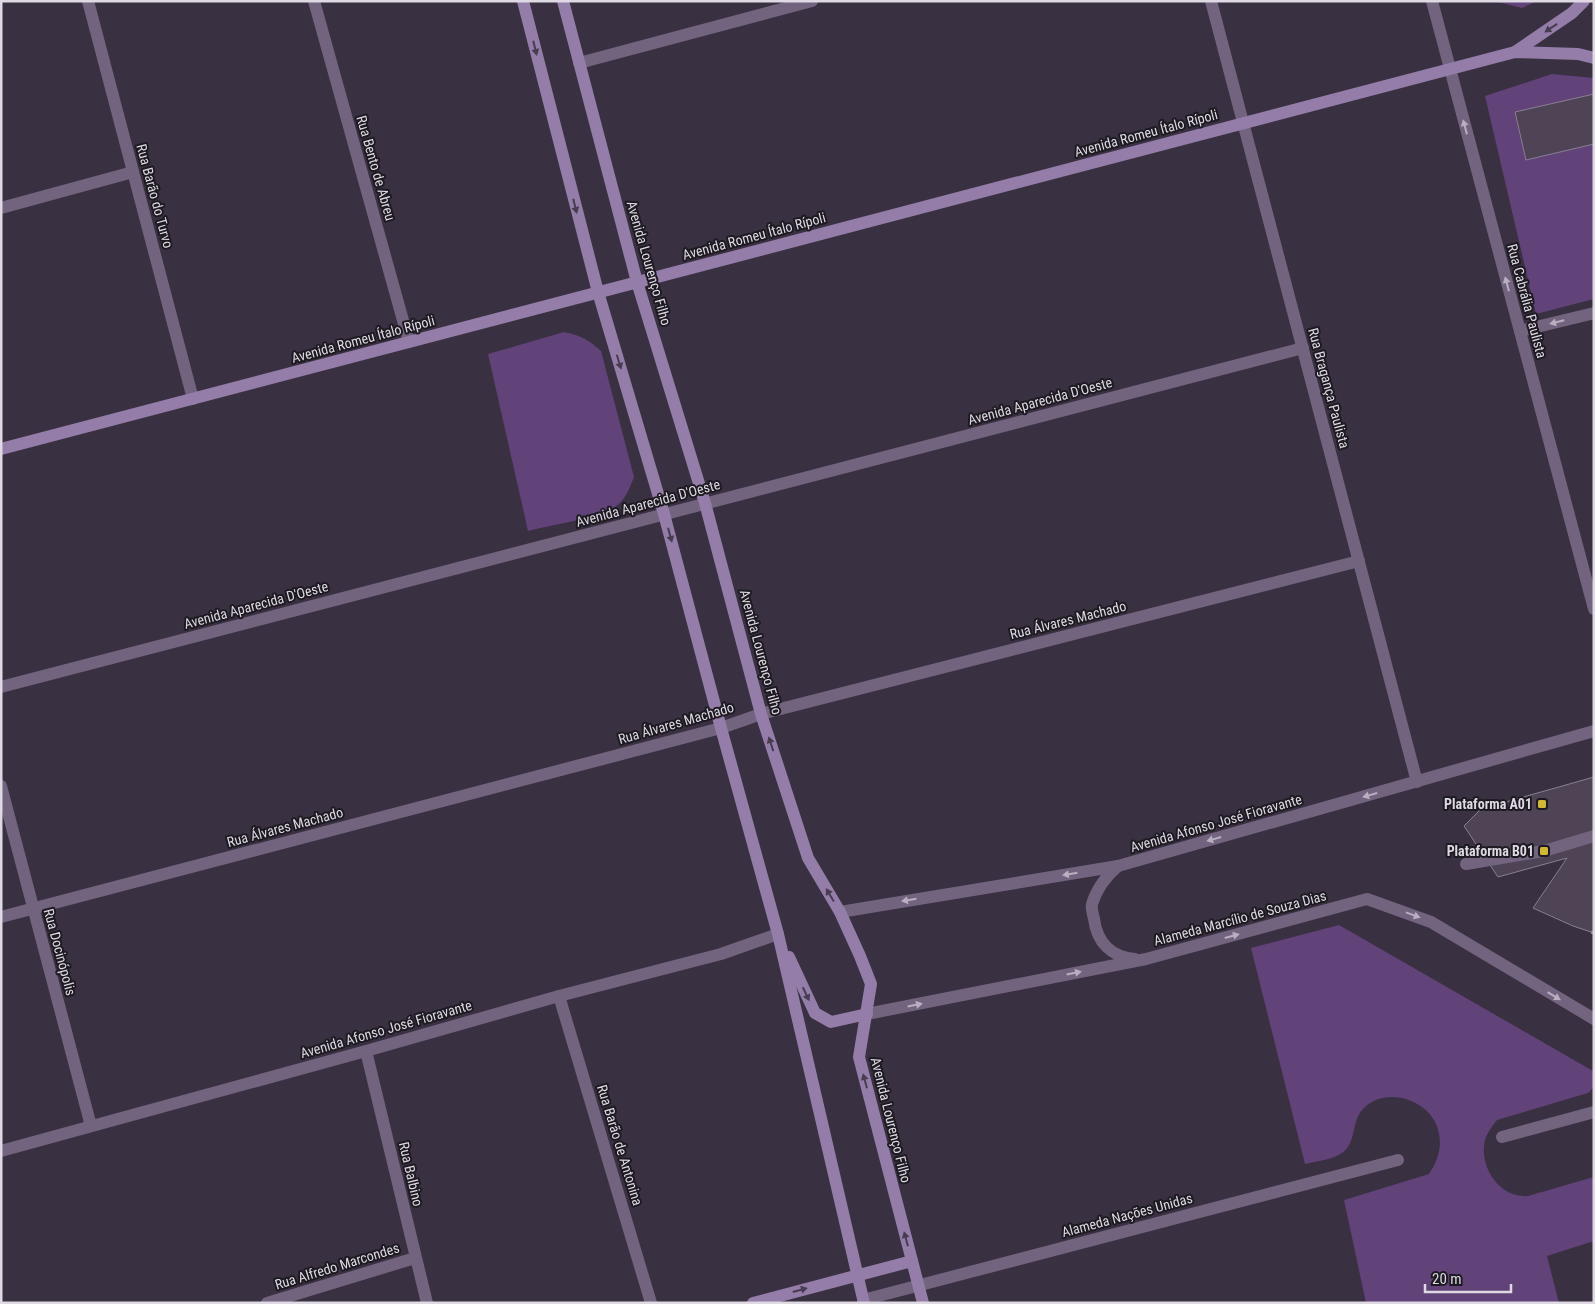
<svg xmlns="http://www.w3.org/2000/svg" width="1595" height="1304" font-family="'Roboto Condensed',sans-serif">
	<rect width="100%" height="100%" fill="#393041"/>
	<g fill="#614279">
		<polygon points="1494,1 1537,1 1522,8"/>
		<polygon points="1552,74 1594,78 1594,299 1536,314 1485,96"/>
		<path d="M564 332C580 335 589 340 601 351L634 477C630 487 627 496 619 504 603 518 550 525 528 531L488 354Z"/>
		<path d="M1339 925 1593 1071 1594 1087 1588 1093 1497 1120C1491 1128 1484 1136 1484 1147 1482 1169 1499 1195 1523 1196 1529 1197 1536 1193 1542 1192 1559 1187 1576 1182 1594 1177V1241L1547 1256 1559 1303H1366L1344 1200 1429 1174C1437 1162 1442 1149 1439 1134 1434 1101 1387 1084 1363 1109 1351 1121 1357 1143 1342 1153 1332 1160 1317 1161 1305 1164L1251 948Z"/>
	</g>
	<g fill="#4e4456" stroke="#897f92">
		<polygon points="1594,94 1594,144 1526,160 1515,112"/>
		<polygon points="1594,777 1594,931 1591,932 1573,926 1533,908 1567,858 1498,877 1464,826 1481,809"/>
	</g>
	<g fill="none" stroke-linecap="round" stroke-linejoin="round">
		<polyline stroke="#8e8794" stroke-width="3" stroke-dasharray="4 2.5" stroke-linecap="butt" points="1591,932 1594,933"/>
		<polyline stroke="#72637e" stroke-width="12" points="1466,864 1544,851 1594,836"/>
		<g stroke="#72637e" stroke-width="12">
			<polyline points="88,1 193,399"/>
			<polyline points="314,1 409,342"/>
			<polyline points="1211,1 1417,782"/>
			<polyline points="1432,1 1594,609"/>
			<polyline points="579,63 812,1"/>
			<polyline points="1,208 133,172"/>
			<polyline points="1520,331 1594,313"/>
			<polyline points="1,687 1303,348"/>
			<polyline points="1,786 91,1126"/>
			<path d="M1118 866C1105 877 1097 888 1092 904 1091 909 1093 914 1094 919 1097 942 1111 957 1135 959"/>
			<polyline points="840,912 1118,866 1594,731"/>
			<polyline points="1,917 721,728 761,714 1359,561"/>
			<polyline points="559,996 651,1303"/>
			<polyline points="867,1014 1146,959 1367,899 1431,922 1594,1019"/>
			<polyline points="366,1051 427,1303"/>
			<polyline points="1502,1137 1594,1112"/>
			<polyline points="1,1151 366,1051 559,996 721,954 778,934"/>
			<polyline points="863,1300 1398,1160"/>
			<polyline points="267,1303 415,1258"/>
		</g>
		<g stroke="#947da8" stroke-width="12">
			<polyline points="523,1 598,292 664,514 721,728 778,934 864,1303"/>
			<polyline points="563,1 637,282 705,503 761,714 808,858 840,912 860,956 871,984 859,1057 923,1303"/>
			<polyline points="1515,52 1572,13 1584,1"/>
			<polyline points="1,449 1515,52 1578,54 1594,58"/>
			<polyline points="789,957 815,1013 831,1022 867,1014"/>
			<polyline points="753,1303 912,1261"/>
		</g>
	</g>
	<defs><path id="oneway-solid" d="M-6-.8H1V-3.2L6.5 0L1 3.2V.8H-6Z" transform="scale(1.25)"/></defs>
	<g fill="#473d51">
		<use href="#oneway-solid" transform="translate(1551 28) rotate(146)"/>
		<use href="#oneway-solid" transform="translate(535 48) rotate(76)"/>
		<use href="#oneway-solid" transform="translate(575 206) rotate(76)"/>
		<use href="#oneway-solid" transform="translate(619 362) rotate(73)"/>
		<use href="#oneway-solid" transform="translate(670 535) rotate(75)"/>
		<use href="#oneway-solid" transform="translate(771 744) rotate(-108)"/>
		<use href="#oneway-solid" transform="translate(830 895) rotate(-121)"/>
		<use href="#oneway-solid" transform="translate(806 994) rotate(65)"/>
		<use href="#oneway-solid" transform="translate(865 1081) rotate(-105)"/>
		<use href="#oneway-solid" transform="translate(906 1239) rotate(-105)"/>
		<use href="#oneway-solid" transform="translate(800 1290) rotate(-15)"/>
	</g>
	<g fill="#b8b0c0">
		<use href="#oneway-solid" transform="translate(1465 127) rotate(-105)"/>
		<use href="#oneway-solid" transform="translate(1507 284) rotate(-105)"/>
		<use href="#oneway-solid" transform="translate(1557 322) rotate(166)"/>
		<use href="#oneway-solid" transform="translate(1370 795) rotate(164)"/>
		<use href="#oneway-solid" transform="translate(1214 839) rotate(164)"/>
		<use href="#oneway-solid" transform="translate(1070 874) rotate(171)"/>
		<use href="#oneway-solid" transform="translate(909 900) rotate(171)"/>
		<use href="#oneway-solid" transform="translate(1413 915) rotate(20)"/>
		<use href="#oneway-solid" transform="translate(1232 936) rotate(-15)"/>
		<use href="#oneway-solid" transform="translate(1074 973) rotate(-11)"/>
		<use href="#oneway-solid" transform="translate(1554 996) rotate(31)"/>
		<use href="#oneway-solid" transform="translate(915 1005) rotate(-11)"/>
	</g>
	<g fill="#cfb837" stroke="#1e1a22" stroke-width="2">
		<rect x="1537" y="799" width="10" height="10" rx="2.5"/>
		<rect x="1539" y="846" width="10" height="10" rx="2.5"/>
	</g>
	<g text-anchor="middle" stroke-width="4" stroke-linejoin="round" paint-order="stroke">
		<g font-size="14" fill="#ded9e3" stroke="#1e1a22">
			<text transform="translate(1146 133) rotate(-15)" y="5">Avenida Romeu Ítalo Rípoli</text>
			<text transform="translate(376 168) rotate(74)" y="5">Rua Bento de Abreu</text>
			<text transform="translate(155 196) rotate(75)" y="5">Rua Barão do Turvo</text>
			<text transform="translate(754 236) rotate(-15)" y="5">Avenida Romeu Ítalo Rípoli</text>
			<text transform="translate(649 263) rotate(74)" y="5">Avenida Lourenço Filho</text>
			<text transform="translate(1527 301) rotate(75)" y="5">Rua Cabrália Paulista</text>
			<text transform="translate(363 339) rotate(-15)" y="5">Avenida Romeu Ítalo Rípoli</text>
			<text transform="translate(1329 388) rotate(75)" y="5">Rua Bragança Paulista</text>
			<text transform="translate(1040 401) rotate(-15)" y="5">Avenida Aparecida D'Oeste</text>
			<text transform="translate(648 503) rotate(-15)" y="5">Avenida Aparecida D'Oeste</text>
			<text transform="translate(256 605) rotate(-15)" y="5">Avenida Aparecida D'Oeste</text>
			<text transform="translate(1068 620) rotate(-14)" y="5">Rua Álvares Machado</text>
			<text transform="translate(761 652) rotate(75)" y="5">Avenida Lourenço Filho</text>
			<text transform="translate(676 723) rotate(-16)" y="5">Rua Álvares Machado</text>
			<text transform="translate(1216 823) rotate(-16)" y="5">Avenida Afonso José Fioravante</text>
			<text transform="translate(285 827) rotate(-15)" y="5">Rua Álvares Machado</text>
			<text transform="translate(1240 918) rotate(-15)" y="5">Alameda Marcílio de Souza Dias</text>
			<text transform="translate(60 952) rotate(75)" y="5">Rua Docinópolis</text>
			<text transform="translate(386 1029) rotate(-16)" y="5">Avenida Afonso José Fioravante</text>
			<text transform="translate(891 1120) rotate(76)" y="5">Avenida Lourenço Filho</text>
			<text transform="translate(620 1145) rotate(73)" y="5">Rua Barão de Antonina</text>
			<text transform="translate(411 1174) rotate(77)" y="5">Rua Balbino</text>
			<text transform="translate(1127 1215) rotate(-15)" y="5">Alameda Nações Unidas</text>
			<text transform="translate(337 1266) rotate(-17)" y="5">Rua Alfredo Marcondes</text>
		</g>
		<g font-size="14" font-weight="bold" fill="#ded9e3" stroke="#1e1a22" text-anchor="end">
			<text x="1532" y="809">Plataforma A01</text>
			<text x="1534" y="856">Plataforma B01</text>
		</g>
	</g>
	<rect width="1595" height="1304" fill="none" stroke="#ded9e3" stroke-width="5"/>
	<path d="M1425 1284v8h86v-8" fill="none" stroke="#ded9e3" stroke-width="2.5"/>
	<text x="1432" y="1284" font-size="15" fill="#ded9e3" stroke="#1e1a22" stroke-width="4" paint-order="stroke">20 m</text>
</svg>
